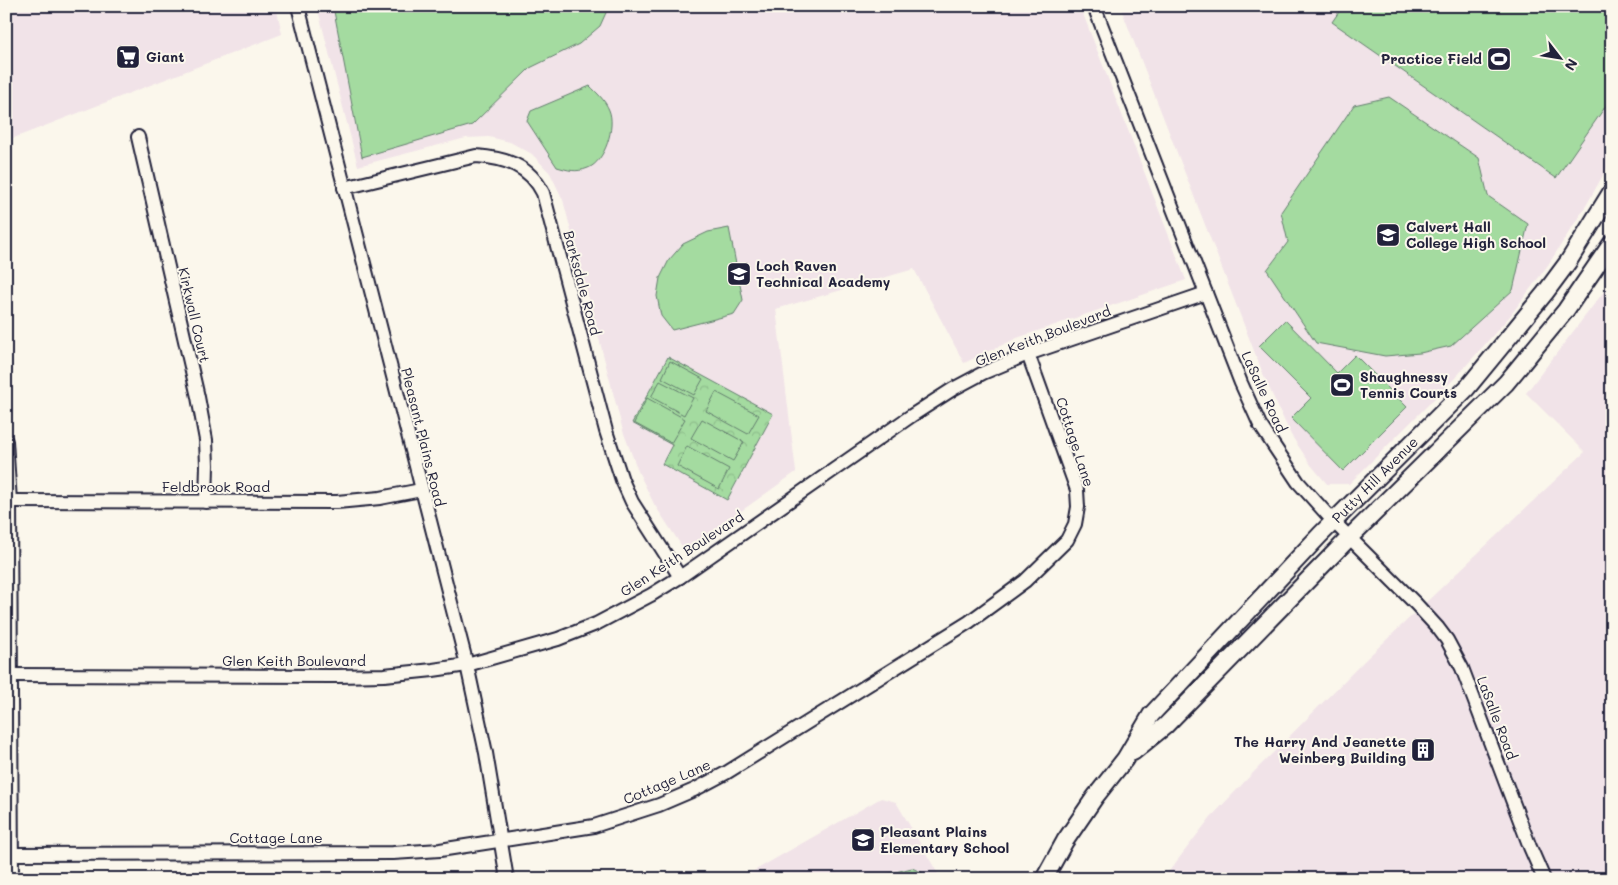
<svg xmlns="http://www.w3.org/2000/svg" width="1618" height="885" font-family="Mali,sans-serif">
	<defs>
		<pattern id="park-crowns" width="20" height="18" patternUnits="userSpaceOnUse" patternTransform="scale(1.25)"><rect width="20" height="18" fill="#a4dba0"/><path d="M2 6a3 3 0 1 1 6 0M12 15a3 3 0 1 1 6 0" fill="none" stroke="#8dbc8b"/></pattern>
	</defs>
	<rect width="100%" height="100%" fill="#fbf7ec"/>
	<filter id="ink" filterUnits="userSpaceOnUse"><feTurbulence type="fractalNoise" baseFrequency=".02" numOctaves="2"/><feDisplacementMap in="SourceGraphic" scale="10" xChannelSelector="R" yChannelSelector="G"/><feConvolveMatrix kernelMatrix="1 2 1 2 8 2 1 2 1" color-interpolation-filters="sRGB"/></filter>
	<g filter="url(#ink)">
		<g fill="#f1e3e8">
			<polygon points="6,6 276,6 282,34 6,141"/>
			<polygon points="317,6 1080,6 1186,280 1017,338 964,363 914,269 776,309 796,472 685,551 654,504 638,471 623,431 563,200 550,173 532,154 510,142 489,137 466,138 358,166"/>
			<polygon points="1120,6 1612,6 1612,159 1587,204 1548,265 1510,316 1456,377 1349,484 1327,484 1311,465 1291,435 1265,379"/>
			<polygon points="1612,281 1612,879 1163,879 1210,818 1252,774 1364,661 1585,452 1526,393"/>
			<polygon points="881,798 896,802 941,879 740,879"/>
		</g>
		<polygon fill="url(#park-crowns)" stroke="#637e6e" points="668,357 773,414 727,500 662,464 672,445 632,423"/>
		<g fill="#a4dba0" stroke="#637e6e">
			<polygon points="333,6 609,6 600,26 579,44 530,68 472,125 362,157"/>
			<polygon points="1343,6 1612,6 1612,97 1556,178 1332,22"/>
			<path d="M590 86C597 93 605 100 609 110 616 126 605 162 588 168 576 173 568 170 557 167L527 121 531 111Z"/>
			<polygon points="1389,97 1479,158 1488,196 1528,224 1513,290 1451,346 1420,353 1385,356 1316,343 1267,270 1288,242 1281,212 1354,105"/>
			<polygon points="729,228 743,300 734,314 672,330 661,316 657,296 660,278 669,260 683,244 708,232"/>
			<polygon points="1285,320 1337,373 1355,355 1407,407 1343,471 1291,418 1311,398 1259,346"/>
			<polygon points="670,361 703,379 694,395 662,378"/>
			<polygon points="660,381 693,398 684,415 651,397"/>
			<polygon points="716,392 759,415 748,434 706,411"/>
			<polygon points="647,398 685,419 671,443 634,423"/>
			<polygon points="702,419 744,442 733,461 691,438"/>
			<polygon points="687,446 729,469 719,489 677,466"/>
			<polygon points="912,868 925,874 926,879 866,879"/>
		</g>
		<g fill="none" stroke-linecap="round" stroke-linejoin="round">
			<defs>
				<g id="street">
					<polyline points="298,6 467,665 486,753 507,879"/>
					<polyline points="1094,6 1241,383 1260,425 1298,482 1334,522 1416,604 1438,628 1447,640 1462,668 1530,847 1544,879"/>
					<polyline points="138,137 198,397 206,440 207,465 206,502"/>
					<path d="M344 188 476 156C505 158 529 165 543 193L606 431 622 480 632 502 680 577"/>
					<polyline points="6,441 10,501 12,879"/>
					<polyline points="10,501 337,502 380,498 421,490"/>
					<polyline points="6,675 337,676 384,675 433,670 467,665 558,639 596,624 651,595 680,577 911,416 953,389 983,373 1028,354 1206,293"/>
					<polyline points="12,854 393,853 440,850 594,826 659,805 694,790 726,773 969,622 1025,581 1067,540 1075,524 1078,507 1077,490 1028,354"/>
				</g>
				<g id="secondary">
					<polyline points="1133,752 1165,726 1350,537 1506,383 1566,310 1612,243"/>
					<path id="s1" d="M1044 879 1065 841 1095 797 1125 759 1151 715 1320 535 1467 388 1545 293 1568 262 1612 191"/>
				</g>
			</defs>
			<use href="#street" stroke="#22223b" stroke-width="16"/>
			<use href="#secondary" stroke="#22223b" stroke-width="20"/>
			<use href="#street" stroke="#fbf7ec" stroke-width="12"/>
			<use href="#secondary" stroke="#fbf7ec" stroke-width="16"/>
		</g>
	</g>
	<defs>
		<symbol id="supermarket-square" viewBox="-11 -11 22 22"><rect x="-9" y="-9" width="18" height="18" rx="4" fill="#22223b" stroke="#fbf7ec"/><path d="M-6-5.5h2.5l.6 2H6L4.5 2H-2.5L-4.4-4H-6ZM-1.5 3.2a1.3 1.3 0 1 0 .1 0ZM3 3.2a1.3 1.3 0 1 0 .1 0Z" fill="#fff"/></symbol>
		<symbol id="stadium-square" viewBox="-11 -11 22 22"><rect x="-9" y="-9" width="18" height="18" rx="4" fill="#22223b" stroke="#fbf7ec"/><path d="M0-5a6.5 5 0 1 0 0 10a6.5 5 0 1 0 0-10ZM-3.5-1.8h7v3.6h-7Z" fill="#fff"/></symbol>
		<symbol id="school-square" viewBox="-11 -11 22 22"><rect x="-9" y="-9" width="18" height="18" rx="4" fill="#22223b" stroke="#fbf7ec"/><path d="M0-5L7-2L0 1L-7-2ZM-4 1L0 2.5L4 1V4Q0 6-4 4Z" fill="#fff"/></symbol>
		<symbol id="building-square" viewBox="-11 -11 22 22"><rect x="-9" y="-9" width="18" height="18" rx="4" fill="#22223b" stroke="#fbf7ec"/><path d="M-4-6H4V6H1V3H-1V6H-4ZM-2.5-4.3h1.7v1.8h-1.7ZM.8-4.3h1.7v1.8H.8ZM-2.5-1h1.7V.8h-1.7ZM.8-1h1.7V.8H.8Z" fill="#fff"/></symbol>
	</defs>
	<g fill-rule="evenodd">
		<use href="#supermarket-square" x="114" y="43" width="28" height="28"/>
		<use href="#stadium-square" x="1485" y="45" width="28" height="28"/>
		<use href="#school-square" x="1374" y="221" width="28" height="28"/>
		<use href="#school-square" x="725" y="260" width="28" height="28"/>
		<use href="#stadium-square" x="1328" y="371" width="28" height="28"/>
		<use href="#building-square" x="1409" y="736" width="28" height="28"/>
		<use href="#school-square" x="849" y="826" width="28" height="28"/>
	</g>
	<g text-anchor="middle" stroke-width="4" stroke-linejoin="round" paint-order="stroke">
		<g font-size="14" font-weight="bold" fill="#22223b" stroke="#fbf7ec" text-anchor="start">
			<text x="146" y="62">Giant</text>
			<text x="1482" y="64" text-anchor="end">Practice Field</text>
			<text x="1406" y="232">Calvert Hall<tspan x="1406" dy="16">College High School</tspan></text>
			<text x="756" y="271">Loch Raven<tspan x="756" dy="16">Technical Academy</tspan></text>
			<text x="1360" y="382">Shaughnessy<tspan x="1360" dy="16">Tennis Courts</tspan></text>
			<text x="1406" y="747" text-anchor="end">The Harry And Jeanette<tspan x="1406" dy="16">Weinberg Building</tspan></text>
			<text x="880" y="837">Pleasant Plains<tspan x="880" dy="16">Elementary School</tspan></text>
		</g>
		<g font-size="14" fill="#22223b" stroke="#fbf7ec">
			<text transform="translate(582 283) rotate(75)" y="5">Barksdale Road</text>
			<text transform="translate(194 315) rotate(77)" y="5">Kirkwall Court</text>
			<text transform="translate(1043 336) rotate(-21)" y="5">Glen Keith Boulevard</text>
			<text transform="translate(1264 392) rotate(65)" y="5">LaSalle Road</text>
			<text transform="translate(423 437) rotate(76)" y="5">Pleasant Plains Road</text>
			<text transform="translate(1075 442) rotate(72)" y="5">Cottage Lane</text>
			<text dy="5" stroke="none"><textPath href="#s1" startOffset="521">Putty Hill Avenue</textPath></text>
			<text x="216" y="492">Feldbrook Road</text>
			<text transform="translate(682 554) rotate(-33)" y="5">Glen Keith Boulevard</text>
			<text x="294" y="666">Glen Keith Boulevard</text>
			<text transform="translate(1497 718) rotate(69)" y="5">LaSalle Road</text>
			<text transform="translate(667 782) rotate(-23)" y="5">Cottage Lane</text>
			<text x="276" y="843">Cottage Lane</text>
		</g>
	</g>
	<rect width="1618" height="885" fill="none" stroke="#fbf7ec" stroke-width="25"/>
	<rect x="12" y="12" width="1593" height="860" fill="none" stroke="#22223b" stroke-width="2" filter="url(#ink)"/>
	<g transform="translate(1560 58) rotate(121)" stroke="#fbf7ec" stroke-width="4" paint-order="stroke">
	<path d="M0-4L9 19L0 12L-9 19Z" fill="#22223b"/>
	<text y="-8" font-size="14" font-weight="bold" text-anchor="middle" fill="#22223b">N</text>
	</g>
</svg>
